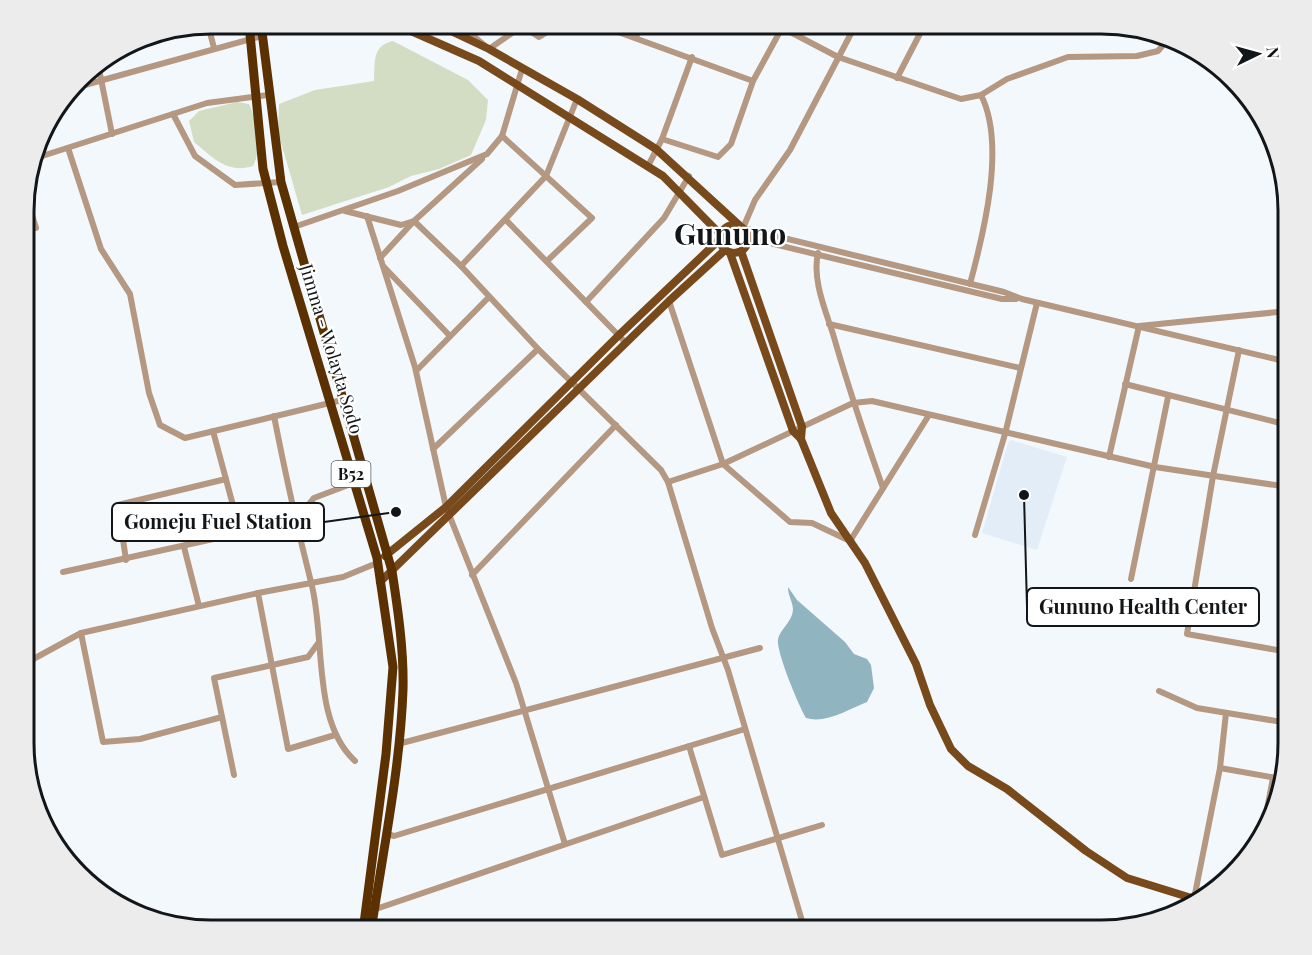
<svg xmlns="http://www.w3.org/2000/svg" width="1312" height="955" font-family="'Playfair Display',serif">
	<rect width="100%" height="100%" fill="#f3f8fd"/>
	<polygon fill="#e2edf8" points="1011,440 1067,457 1037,550 982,533 1008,443"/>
	<g fill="#d3ddc3">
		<path d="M393 41 468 80 488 100 486 120 471 155 439 169 411 176 389 187 302 215 278 132 279 104 315 90 374 81C375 63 372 45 393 41Z"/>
		<path d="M237 102 249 104C257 120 262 150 253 166 228 174 213 158 194 142L189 121 199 111Z"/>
	</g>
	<path fill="#90b5c0" d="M788 587 797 600 845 642 854 654 867 659 871 665 874 688 867 702C849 709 826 724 806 718 799 706 776 652 778 639 781 628 792 622 793 610 793 602 788 596 788 587Z"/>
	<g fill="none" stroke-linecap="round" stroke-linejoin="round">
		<g stroke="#b49881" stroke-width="6">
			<polyline points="459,24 489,49 522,26 539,37 560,24"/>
			<polyline points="596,24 753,81"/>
			<polyline points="775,24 838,57 961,99 981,95 1007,79 1068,57 1137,56 1158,51 1169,38"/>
			<polyline points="856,24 790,150 755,200 743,228 1004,292 1022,299 1288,362"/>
			<polyline points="208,25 214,48"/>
			<polyline points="636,37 642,24"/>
			<polyline points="98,64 112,134"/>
			<polyline points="897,78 925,24"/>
			<polyline points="74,88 262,36"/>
			<polyline points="173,114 195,156 235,185 281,182"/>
			<polyline points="502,136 592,218 547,261"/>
			<polyline points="662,139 718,157 731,144 753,81 784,24"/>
			<polyline points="68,148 101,249 130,294 149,393 160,425 185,438 342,400"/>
			<polyline points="36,158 207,103 268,95"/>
			<polyline points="648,166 662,139 692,57"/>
			<polyline points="26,196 36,228"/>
			<polyline points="345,211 401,225 414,221 482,159"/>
			<polyline points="367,216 415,367 446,507 516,683 565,844"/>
			<polyline points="506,220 626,343"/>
			<polyline points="294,227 398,191 487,154 502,136 522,69"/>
			<polyline points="748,243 761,241 1002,299 1016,299"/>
			<path d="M818 253C812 279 825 309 833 334 848 386 865 437 883 488"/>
			<polyline points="380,258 414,221 461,266 540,351 661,470 668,482 712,628 728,670 805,931"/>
			<polyline points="461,266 546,176 577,99"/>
			<polyline points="384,267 450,336"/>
			<path d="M970 284C984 232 1006 144 981 95"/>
			<polyline points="669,301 723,464 790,522 812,523 850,541 929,415"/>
			<polyline points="586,302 664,218 689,176"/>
			<polyline points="829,324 1020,368"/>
			<polyline points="1239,350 1213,476 1187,634 1288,652"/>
			<polyline points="416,371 489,297"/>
			<polyline points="1125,384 1288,425"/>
			<path d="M274 416C285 472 297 527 311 582 326 636 311 721 355 761"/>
			<polyline points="213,431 241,535"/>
			<polyline points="433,449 538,349"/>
			<polyline points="1109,457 1139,326 1288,311"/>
			<polyline points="668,482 723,464 853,403 872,401 1155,467 1288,487"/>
			<polyline points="975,535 1005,434 1037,303"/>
			<polyline points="184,547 199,606"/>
			<polyline points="126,560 118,505 226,479"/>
			<polyline points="63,572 295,521 314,498 364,479"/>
			<polyline points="472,575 616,425"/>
			<polyline points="1131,579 1168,397"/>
			<polyline points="258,593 288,749 335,735"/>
			<polyline points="81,633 103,742 140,739 222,717"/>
			<polyline points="26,663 81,633 258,593 343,577 377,563"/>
			<polyline points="1159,691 1197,708 1288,723"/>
			<polyline points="398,744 760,648"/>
			<polyline points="689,746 722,855 822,825"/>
			<polyline points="1220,768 1282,779"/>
			<polyline points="234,775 214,678 308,657 319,642"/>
			<polyline points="387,834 394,836 745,729"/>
			<polyline points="1262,835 1273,778"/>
			<polyline points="1186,897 1186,909"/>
			<polyline points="1194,899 1220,768 1226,713"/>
			<polyline points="373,910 704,797"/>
		</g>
		<g stroke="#78491b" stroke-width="8">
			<polyline points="395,24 479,61 663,176 720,234"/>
			<polyline points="436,24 489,49 577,99 656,149 739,225"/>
			<circle cx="734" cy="239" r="14"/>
			<polyline points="741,251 802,427 801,439"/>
			<polyline points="730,253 793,431 801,439 831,513 865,563 916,664 930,705 951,749 968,766 1007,789 1086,851 1127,878 1198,900"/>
			<polyline points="385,556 446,507 618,336 719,240"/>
			<polyline points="380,582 669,301 725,250"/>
		</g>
		<g stroke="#5b3101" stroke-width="9">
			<polyline points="249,24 263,169 283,246 377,558 393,667 386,754 363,931"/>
			<path d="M261 24 281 182 392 571C398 610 404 651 403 690 400 770 383 851 371 931"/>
		</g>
	</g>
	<g text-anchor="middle" stroke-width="4.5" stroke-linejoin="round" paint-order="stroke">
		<rect fill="#fff" stroke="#5a5c5e" stroke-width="1.5" x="331.5" y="461" width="39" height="26" rx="4.5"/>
		<g font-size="16" font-weight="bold" fill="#131619">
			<text x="351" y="480">B52</text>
		</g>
		<g font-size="18" fill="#131619" stroke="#fff">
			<text transform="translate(331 349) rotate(73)" y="6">Jimma - Wolayta Sodo</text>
		</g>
		<g font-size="30" font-weight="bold" fill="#131619" stroke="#fff">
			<text x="730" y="245">Gununo</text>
		</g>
	</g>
	<path d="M0 0H1312V955H0ZM211 34H1101A177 177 0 0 1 1278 211V743A177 177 0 0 1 1101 920H211A177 177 0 0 1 34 743V211A177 177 0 0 1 211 34Z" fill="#ececed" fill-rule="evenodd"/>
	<path fill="none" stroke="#131619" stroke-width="3" d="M211 34H1101A177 177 0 0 1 1278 211V743A177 177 0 0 1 1101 920H211A177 177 0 0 1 34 743V211A177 177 0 0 1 211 34Z"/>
	<path fill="none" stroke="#131619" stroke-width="2" d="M396 512L324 522M1024 495L1027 607"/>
	<g fill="#131619" stroke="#fff" stroke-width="2">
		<circle cx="396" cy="512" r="6"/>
		<circle cx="1024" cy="495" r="6"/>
	</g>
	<g fill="#fff" stroke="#131619" stroke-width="2">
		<rect x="112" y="503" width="212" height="38" rx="6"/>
		<rect x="1027" y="588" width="232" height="38" rx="6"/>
	</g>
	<g font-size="20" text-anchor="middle" font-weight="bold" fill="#131619">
		<text x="218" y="529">Gomeju Fuel Station</text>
		<text x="1143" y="614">Gununo Health Center</text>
	</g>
	<g transform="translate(1258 54) rotate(85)" stroke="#ffffff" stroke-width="4.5" paint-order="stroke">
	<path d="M0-4.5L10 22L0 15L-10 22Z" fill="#131619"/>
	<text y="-9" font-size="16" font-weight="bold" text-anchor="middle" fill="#131619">N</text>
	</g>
</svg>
